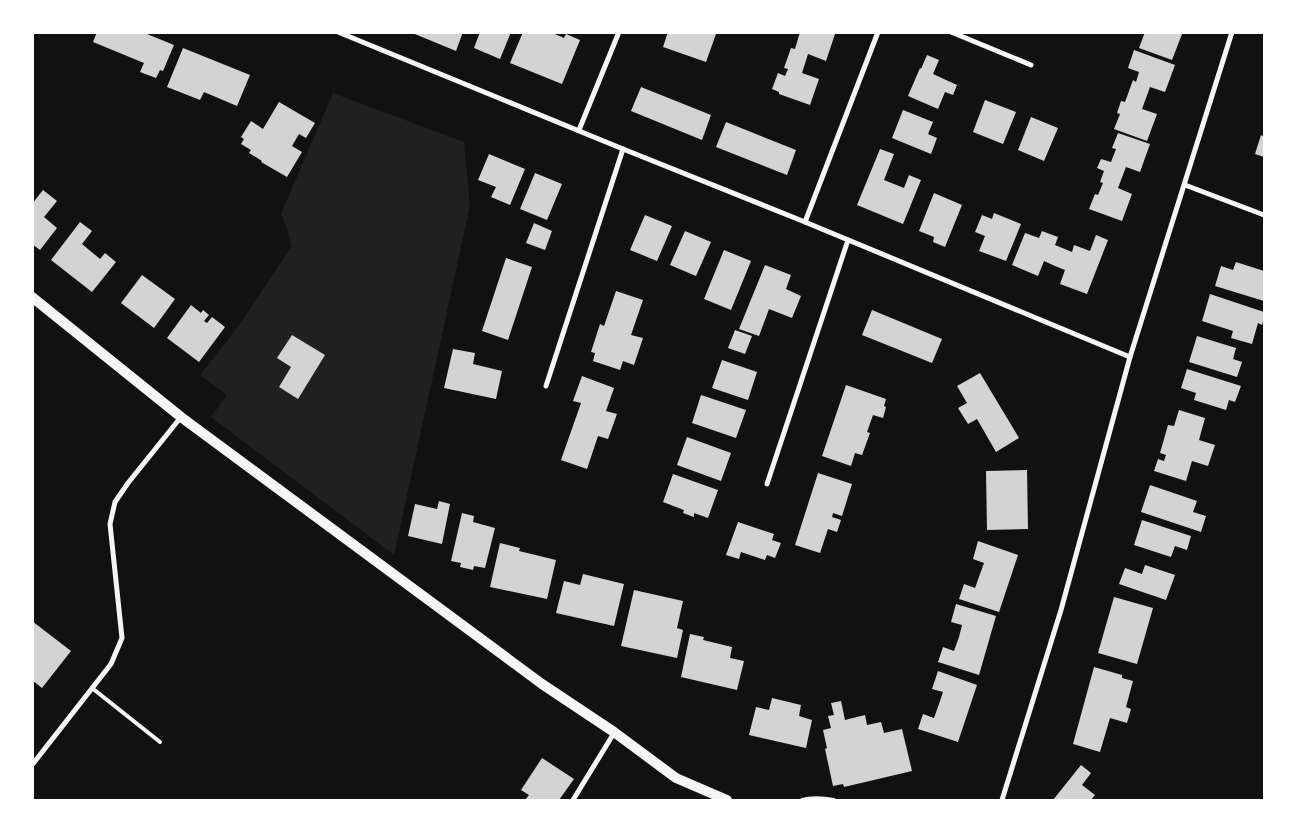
<svg xmlns="http://www.w3.org/2000/svg" width="1297" height="833" font-family="'Exo 2',sans-serif">
	<rect width="100%" height="100%" fill="#111"/>
	<polygon fill="#202020" points="333,93 464,142 470,206 394,555 211,417 227,395 200,375 237,328 291,247 288,230 281,214"/>
	<g fill="#d3d3d3">
		<polygon points="97,32 142,32 174,45 163,71 160,70 156,78 140,72 144,63 93,42"/>
		<polygon points="410,32 463,32 456,51"/>
		<polygon points="480,32 511,32 500,59 474,48"/>
		<polygon points="523,32 550,32 564,38 566,34 580,40 562,84 510,63"/>
		<polygon points="668,32 712,32 716,34 706,62 663,47"/>
		<polygon points="800,32 830,32 835,34 826,61 808,54 802,73 819,79 810,105 779,94 779,92 772,89 778,73 785,76 788,69 784,68 791,48 795,49"/>
		<polygon points="1145,32 1179,32 1182,34 1172,60 1139,48"/>
		<polygon points="183,48 250,75 237,106 204,92 200,100 167,87"/>
		<polygon points="1134,50 1175,65 1165,92 1150,87 1142,109 1157,114 1147,141 1114,129 1120,114 1117,113 1121,101 1125,102 1133,80 1136,82 1139,72 1128,68"/>
		<polygon points="927,55 939,60 933,74 957,85 953,95 945,92 938,109 908,96 920,68 921,69"/>
		<polygon points="641,87 711,115 702,140 631,111"/>
		<polygon points="985,100 1016,112 1003,144 973,132"/>
		<polygon points="279,102 315,123 306,138 299,134 292,146 302,152 287,177 261,162 262,161 249,153 251,150 241,144 244,139 241,137 251,121 263,129"/>
		<polygon points="903,110 933,122 928,134 937,138 931,154 892,138"/>
		<polygon points="1031,117 1058,128 1044,161 1018,150"/>
		<polygon points="726,122 796,150 787,175 716,147"/>
		<polygon points="1118,133 1150,144 1140,172 1126,167 1118,188 1132,194 1122,221 1089,209 1095,194 1098,195 1103,183 1100,182 1104,171 1097,168 1101,159 1111,162 1116,149 1112,148"/>
		<polygon points="1261,135 1264,137 1264,157 1255,154"/>
		<polygon points="880,149 894,154 884,180 904,188 909,175 921,180 903,224 857,205"/>
		<polygon points="489,154 525,169 510,205 491,197 496,187 478,180"/>
		<polygon points="535,173 562,184 547,220 520,209"/>
		<polygon points="43,190 57,201 44,217 57,228 40,250 32,244 32,204"/>
		<polygon points="934,193 962,205 945,247 933,242 934,237 919,231"/>
		<polygon points="994,213 1021,224 1006,261 979,251 985,236 975,232 982,215 992,219"/>
		<polygon points="645,215 672,226 657,261 630,250"/>
		<polygon points="80,222 92,231 82,244 100,259 105,253 116,262 92,292 51,260"/>
		<polygon points="534,223 552,231 545,250 526,243"/>
		<polygon points="685,231 711,242 696,276 670,265"/>
		<polygon points="1042,231 1058,237 1055,245 1072,252 1074,245 1090,251 1096,235 1108,240 1087,294 1060,284 1065,270 1055,266 1044,261 1038,276 1012,265 1025,233 1039,238"/>
		<polygon points="724,250 751,261 731,310 704,299"/>
		<polygon points="506,258 532,267 508,340 482,331"/>
		<polygon points="1236,262 1264,271 1264,301 1215,286 1221,266 1233,270"/>
		<polygon points="765,265 791,275 786,289 801,296 792,318 769,309 759,336 739,329"/>
		<polygon points="142,275 175,299 154,328 121,303"/>
		<polygon points="616,291 643,300 631,335 643,338 634,365 623,361 620,370 593,361 595,353 591,352 600,324 604,326"/>
		<polygon points="1210,294 1264,312 1264,318 1262,325 1258,323 1252,344 1231,338 1233,331 1202,321"/>
		<polygon points="191,305 201,313 203,310 209,315 204,321 207,323 212,317 225,327 199,362 167,338"/>
		<polygon points="872,310 942,339 932,363 862,335"/>
		<polygon points="735,330 752,336 745,354 728,348"/>
		<polygon points="292,335 325,355 298,399 279,387 291,367 277,358"/>
		<polygon points="1197,336 1236,348 1233,359 1242,362 1237,377 1189,362"/>
		<polygon points="453,349 475,353 473,364 502,371 496,399 444,388"/>
		<polygon points="722,360 757,372 748,400 712,388"/>
		<polygon points="1187,369 1241,386 1235,402 1229,400 1226,410 1194,400 1196,393 1181,388"/>
		<polygon points="980,373 1019,438 996,452 977,419 968,424 958,408 967,403 957,386"/>
		<polygon points="582,376 614,388 606,411 617,414 608,439 598,436 587,469 561,460 581,403 573,401"/>
		<polygon points="846,385 886,399 884,406 886,407 883,418 873,415 867,432 870,433 862,455 855,453 851,466 822,456"/>
		<polygon points="701,395 746,410 736,438 692,423"/>
		<polygon points="1179,410 1205,418 1199,440 1215,445 1208,466 1192,461 1186,481 1154,471 1158,459 1164,461 1166,455 1160,453 1168,425 1174,426"/>
		<polygon points="687,437 731,453 721,481 677,465"/>
		<polygon points="1027,470 1028,529 987,530 986,471"/>
		<polygon points="818,473 852,484 842,516 833,513 832,517 841,520 837,532 828,529 820,553 795,545"/>
		<polygon points="673,474 718,490 708,518 694,513 694,517 683,513 684,510 663,502"/>
		<polygon points="1150,485 1197,501 1193,512 1206,516 1201,532 1141,512"/>
		<polygon points="439,501 450,504 442,544 408,536 415,504 437,509"/>
		<polygon points="462,513 474,516 473,522 495,528 485,568 474,566 473,570 460,567 461,563 451,561"/>
		<polygon points="1142,520 1191,536 1187,550 1175,546 1171,557 1134,545"/>
		<polygon points="738,522 774,534 772,540 781,543 775,558 767,555 765,560 741,552 739,559 726,555"/>
		<polygon points="978,541 1018,555 999,612 959,599 964,584 975,588 980,574 984,563 973,559"/>
		<polygon points="500,543 520,548 519,551 556,560 547,599 490,587"/>
		<polygon points="1145,565 1175,575 1166,600 1119,584 1125,568 1142,574"/>
		<polygon points="583,574 624,584 614,626 556,613 564,581 580,585"/>
		<polygon points="634,590 683,601 677,628 683,630 677,658 621,646"/>
		<polygon points="1114,597 1153,608 1137,664 1098,653"/>
		<polygon points="956,604 996,616 979,675 938,662 943,647 954,651 959,637 962,625 951,622"/>
		<polygon points="32,621 71,651 42,688 32,680"/>
		<polygon points="690,634 704,637 703,640 732,647 730,658 744,661 737,690 681,677"/>
		<polygon points="1094,667 1122,675 1122,678 1133,681 1126,707 1131,709 1127,723 1110,718 1100,752 1073,744"/>
		<polygon points="938,671 977,685 958,742 918,729 923,714 934,718 939,704 943,692 932,689"/>
		<polygon points="772,698 801,705 799,716 812,720 806,748 749,735 756,707 769,710"/>
		<polygon points="841,701 845,720 865,715 867,725 881,722 884,733 902,729 912,771 844,787 843,784 833,786 825,749 827,748 823,730 831,728 828,716 834,715 831,703"/>
		<polygon points="542,758 574,779 559,800 525,800 529,795 521,790"/>
		<polygon points="1081,765 1091,773 1082,785 1095,795 1091,800 1053,800"/>
	</g>
	<g fill="none" stroke-linecap="round" stroke-linejoin="round">
		<g stroke="#f5f5f5" stroke-width="4">
			<polyline points="92,688 160,742"/>
			<path d="M802 800C813 797 823 798 834 800"/>
		</g>
		<g stroke="#f5f5f5" stroke-width="5">
			<polyline points="338,32 623,149 805,222 1130,357"/>
			<polyline points="951,32 1031,65"/>
			<polyline points="579,130 619,32"/>
			<polyline points="1185,185 1264,215"/>
			<polyline points="805,222 878,32"/>
			<polyline points="546,386 623,149"/>
			<polyline points="767,484 848,240"/>
			<polyline points="32,765 111,664 122,638 110,524 115,502 128,483 181,417"/>
			<polyline points="573,800 614,733"/>
			<polyline points="1002,800 1061,610 1130,357 1232,32"/>
		</g>
		<polyline stroke="#f5f5f5" stroke-width="10" points="32,297 181,417 542,684 614,732 676,778 727,800"/>
	</g>
	<rect width="1297" height="833" fill="none" stroke="#ffffff" stroke-width="68"/>
</svg>
